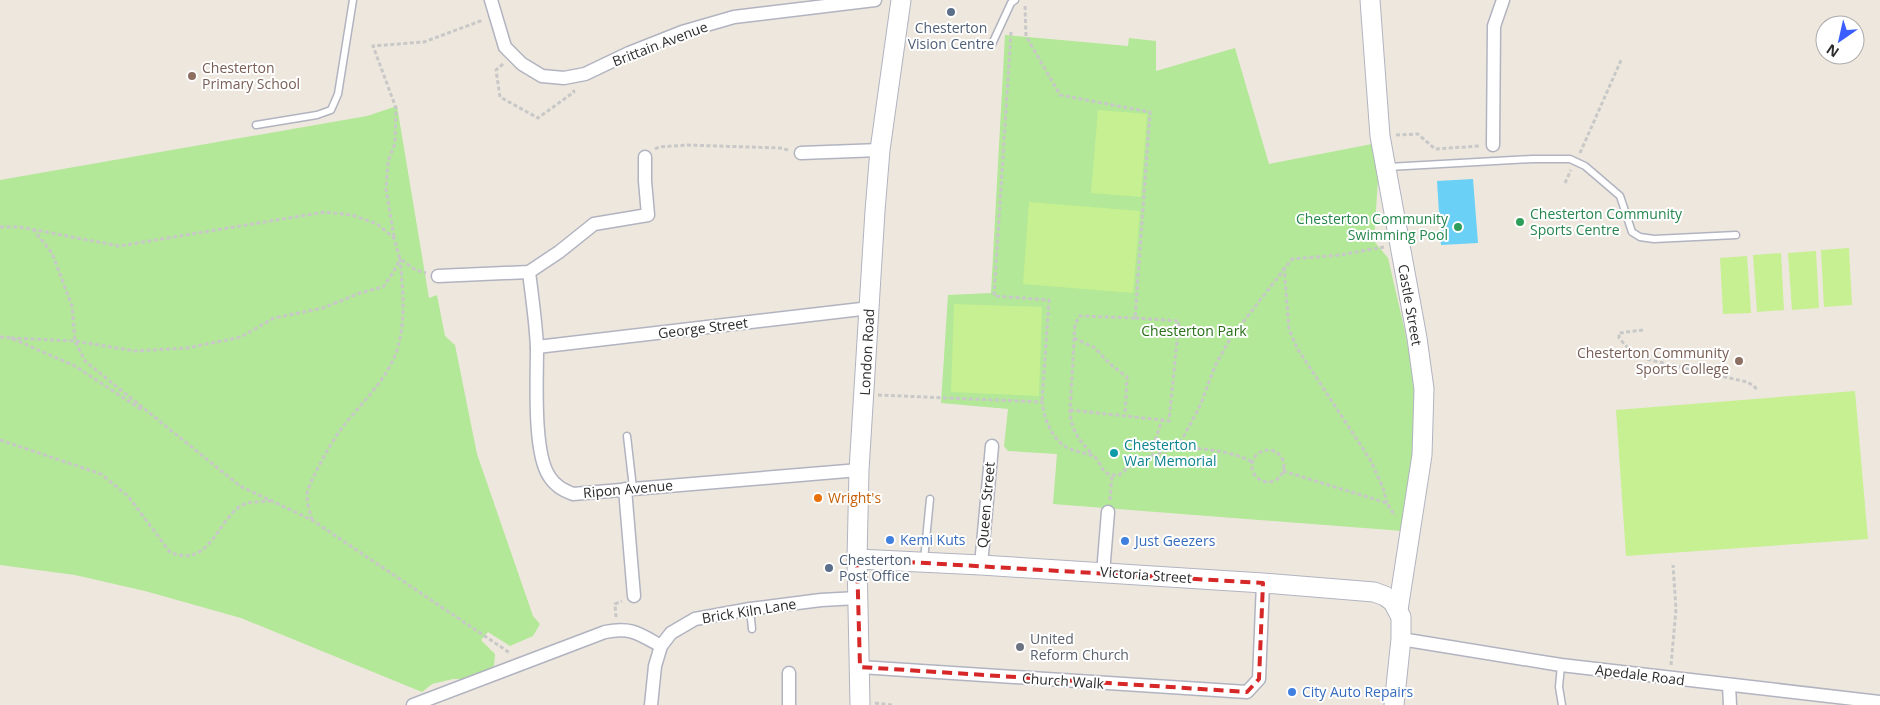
<svg xmlns="http://www.w3.org/2000/svg" width="1880" height="705" font-family="'Open Sans',sans-serif">
	<rect width="100%" height="100%" fill="#eee7dd"/>
	<g fill="#b2e897">
		<polygon points="1005,35 1128,46 1129,38 1156,41 1156,71 1235,48 1269,164 1372,144 1378,179 1374,241 1388,258 1404,327 1415,384 1416,443 1403,531 1053,504 1057,454 1008,451 1004,446 1008,409 941,403 948,295 991,293"/>
		<polygon points="397,106 429,298 437,295 445,336 455,345 477,454 533,616 540,624 533,636 510,646 488,632 481,640 495,654 494,666 468,679 453,679 432,684 422,692 241,618 145,591 75,575 0,565 0,180 367,116"/>
	</g>
	<g fill="#c7f092">
		<polygon points="1098,110 1147,114 1141,197 1091,193"/>
		<polygon points="1029,202 1140,211 1133,293 1023,284"/>
		<polygon points="1849,248 1852,305 1824,307 1821,250"/>
		<polygon points="1816,251 1819,308 1792,310 1788,253"/>
		<polygon points="1781,253 1784,310 1757,312 1753,255"/>
		<polygon points="1747,256 1751,313 1723,314 1720,258"/>
		<polygon points="954,304 1042,307 1039,396 951,392"/>
		<polygon points="1855,391 1868,539 1626,556 1616,410"/>
	</g>
	<polygon fill="#6bd0f6" points="1473,179 1478,243 1441,245 1437,181"/>
	<g fill="none" stroke-linecap="round" stroke-linejoin="round">
		<defs>
			<g id="lane">
				<polyline points="992,44 1011,3 1015,0"/>
				<polyline points="256,125 317,115 331,110 338,94 353,0"/>
				<polyline points="1388,167 1532,159 1570,159 1585,166 1620,196 1632,232 1640,237 1654,239 1736,235"/>
				<polyline points="627,436 633,488"/>
				<polyline points="924,560 930,499"/>
				<polyline points="750,609 752,629"/>
				<polyline points="1561,665 1559,687 1562,705"/>
			</g>
			<g id="street">
				<polyline points="491,0 505,47 522,64 542,76 564,78 585,74 629,53 682,32 734,17 875,0"/>
				<polyline points="1493,145 1494,26 1503,0"/>
				<polyline points="801,153 880,150"/>
				<path d="M529 272C532 297 536 323 537 348 537 379 533 452 549 476 555 486 563 490 573 494L859 470"/>
				<polyline points="438,276 529,272 559,252 594,224 648,215 645,181 645,157"/>
				<polyline points="537,347 870,308"/>
				<polyline points="625,489 634,596"/>
				<polyline points="981,565 992,446"/>
				<polyline points="1103,573 1108,512"/>
				<polyline points="1401,639 1561,665 1880,702"/>
				<polyline points="860,667 1247,692 1259,679 1263,583"/>
				<polyline points="789,673 789,705"/>
				<polyline points="1729,685 1730,705"/>
				<path d="M413 705 605 632C631 627 638 633 661 646"/>
				<polyline points="651,705 655,666 661,646 671,633 695,619 750,609 821,600 858,598"/>
			</g>
			<g id="secondary">
				<polyline points="1370,0 1380,136 1417,338 1424,389 1422,455 1398,610"/>
				<polyline points="857,559 981,565 1263,583 1374,592 1385,596 1393,602 1401,617 1401,639 1394,705"/>
				<polyline points="860,705 857,559 859,470 875,211 880,150 901,0"/>
			</g>
		</defs>
		<use href="#lane" stroke="#b1b4c0" stroke-width="9"/>
		<use href="#street" stroke="#b1b4c0" stroke-width="15"/>
		<use href="#secondary" stroke="#b1b4c0" stroke-width="21"/>
		<g stroke="#c8c8c8" stroke-width="3" stroke-dasharray="4 2.5" stroke-linecap="butt">
			<path d="M1025 6 1026 36 1060 95 1150 112 1135 318 1080 316 1075 324 1070 410C1071 431 1079 440 1093 455"/>
			<polyline points="1011,32 994,296 1049,300 1042,402"/>
			<polyline points="503,64 496,70 500,97 538,118 574,92 573,90"/>
			<polyline points="1396,135 1418,134 1435,149 1479,146"/>
			<polyline points="655,149 659,147 687,145 780,148 788,150"/>
			<polyline points="1580,153 1622,58"/>
			<polyline points="1565,183 1571,170"/>
			<polyline points="0,227 20,227 119,246 325,212 352,215 377,224 394,238 400,259 416,270 426,273"/>
			<polyline points="33,229 52,253 72,306 75,341 85,361 240,486 312,520 510,653"/>
			<polyline points="394,237 386,189 388,162 395,143 396,108 373,46 424,42 483,20"/>
			<polyline points="1284,267 1289,329 1297,348 1371,461 1383,488 1387,503"/>
			<polyline points="1135,318 1179,321 1169,421 1162,420 1150,456"/>
			<polyline points="1643,330 1619,333 1619,338 1630,350 1646,359 1747,382 1754,386 1757,390"/>
			<polyline points="0,337 11,338 75,366 142,410"/>
			<polyline points="11,338 75,341 135,351 187,348 241,337 274,318 323,308 360,293 383,287 393,273 400,259"/>
			<polyline points="1074,338 1095,348 1110,364 1127,377 1125,415"/>
			<path d="M878 395 1042 402C1044 417 1050 435 1063 445 1071 451 1085 453 1094 456 1104 466 1100 476 1119 475L1133 464 1150 456 1178 447 1200 406 1215 366 1230 339 1292 259 1340 255 1384 247"/>
			<polyline points="1070,410 1162,420"/>
			<path d="M0 440 101 474 128 496 170 552C208 569 216 524 239 507 247 501 260 502 270 501"/>
			<path d="M1178 447C1203 449 1230 450 1252 462"/>
			<circle cx="1268" cy="466" r="16"/>
			<polyline points="1283,471 1387,503 1395,516"/>
			<polyline points="1110,500 1112,475"/>
			<path d="M312 520C310 511 305 499 308 490 313 475 330 445 339 432 357 407 381 387 394 358 407 328 403 291 400 259"/>
			<polyline points="616,617 615,604 622,601"/>
			<polyline points="1671,665 1676,609 1673,565"/>
			<polyline points="875,703 892,705"/>
		</g>
		<use href="#lane" stroke="#fff" stroke-width="6"/>
		<use href="#street" stroke="#fff" stroke-width="12"/>
		<use href="#secondary" stroke="#fff" stroke-width="19"/>
	</g>
	<path fill="none" stroke="#d62828" stroke-width="4" stroke-dasharray="10 6" stroke-linejoin="round" d="M857 559 1263 583 1259 679 1247 692 1232 691 860 667Z"/>
	<g fill="#5c6f8a" stroke="#fff" stroke-width="2">
		<circle cx="951" cy="12" r="5"/>
		<circle cx="829" cy="568" r="5"/>
	</g>
	<g fill="#8d6e63" stroke="#fff" stroke-width="2">
		<circle cx="192" cy="76" r="5"/>
		<circle cx="1739" cy="361" r="5"/>
	</g>
	<g fill="#2e9e5b" stroke="#fff" stroke-width="2">
		<circle cx="1520" cy="222" r="5"/>
		<circle cx="1458" cy="227" r="5"/>
	</g>
	<circle fill="#0f9aa8" stroke="#fff" stroke-width="2" cx="1114" cy="453" r="5"/>
	<circle fill="#e8710a" stroke="#fff" stroke-width="2" cx="818" cy="498" r="5"/>
	<g fill="#3f7fe0" stroke="#fff" stroke-width="2">
		<circle cx="890" cy="540" r="5"/>
		<circle cx="1125" cy="541" r="5"/>
		<circle cx="1292" cy="692" r="5"/>
	</g>
	<circle fill="#6b7280" stroke="#fff" stroke-width="2" cx="1020" cy="647" r="5"/>
	<g text-anchor="middle" stroke-width="4" stroke-linejoin="round" paint-order="stroke">
		<g font-size="14" fill="#4e5e75" stroke="#fff">
			<text x="951" y="33">Chesterton<tspan x="951" dy="16">Vision Centre</tspan></text>
			<text x="839" y="565" text-anchor="start">Chesterton<tspan x="839" dy="16">Post Office</tspan></text>
		</g>
		<g font-size="14" fill="#2c2c2c" stroke="#fff">
			<text transform="translate(660 44) rotate(-21)" y="5">Brittain Avenue</text>
			<text transform="translate(1410 305) rotate(80)" y="5">Castle Street</text>
			<text transform="translate(703 328) rotate(-7)" y="5">George Street</text>
			<text transform="translate(867 352) rotate(-87)" y="5">London Road</text>
			<text transform="translate(628 489) rotate(-5)" y="5">Ripon Avenue</text>
			<text transform="translate(986 505) rotate(-85)" y="5">Queen Street</text>
			<text transform="translate(1146 575) rotate(4)" y="5">Victoria Street</text>
			<text transform="translate(749 611) rotate(-9)" y="5">Brick Kiln Lane</text>
			<text transform="translate(1640 675) rotate(7)" y="5">Apedale Road</text>
			<text transform="translate(1063 681) rotate(4)" y="5">Church Walk</text>
		</g>
		<g font-size="14" fill="#785e54" stroke="#fff" text-anchor="start">
			<text x="202" y="73">Chesterton<tspan x="202" dy="16">Primary School</tspan></text>
			<text x="1729" y="358" text-anchor="end">Chesterton Community<tspan x="1729" dy="16">Sports College</tspan></text>
		</g>
		<g font-size="14" fill="#27864d" stroke="#fff" text-anchor="start">
			<text x="1530" y="219">Chesterton Community<tspan x="1530" dy="16">Sports Centre</tspan></text>
			<text x="1448" y="224" text-anchor="end">Chesterton Community<tspan x="1448" dy="16">Swimming Pool</tspan></text>
		</g>
		<g font-size="14" fill="#286f16" stroke="#fff">
			<text x="1194" y="336">Chesterton Park</text>
		</g>
		<g font-size="14" fill="#0d838f" stroke="#fff" text-anchor="start">
			<text x="1124" y="450">Chesterton<tspan x="1124" dy="16">War Memorial</tspan></text>
		</g>
		<g font-size="14" fill="#c56008" stroke="#fff" text-anchor="start">
			<text x="828" y="503">Wright's</text>
		</g>
		<g font-size="14" fill="#366cbe" stroke="#fff" text-anchor="start">
			<text x="900" y="545">Kemi Kuts</text>
			<text x="1135" y="546">Just Geezers</text>
			<text x="1302" y="697">City Auto Repairs</text>
		</g>
		<g font-size="14" fill="#5b616d" stroke="#fff" text-anchor="start">
			<text x="1030" y="644">United<tspan x="1030" dy="16">Reform Church</tspan></text>
		</g>
	</g>
	<g transform="translate(1840 40) rotate(214)"><circle r="24" fill="#ffffff" stroke="#ababab"/>
	<path d="M0-4L9 19L0 12L-9 19Z" fill="#3a5dff"/>
	<text y="-8" font-size="14" font-weight="bold" text-anchor="middle" fill="#2c2c2c">N</text>
	</g>
</svg>
